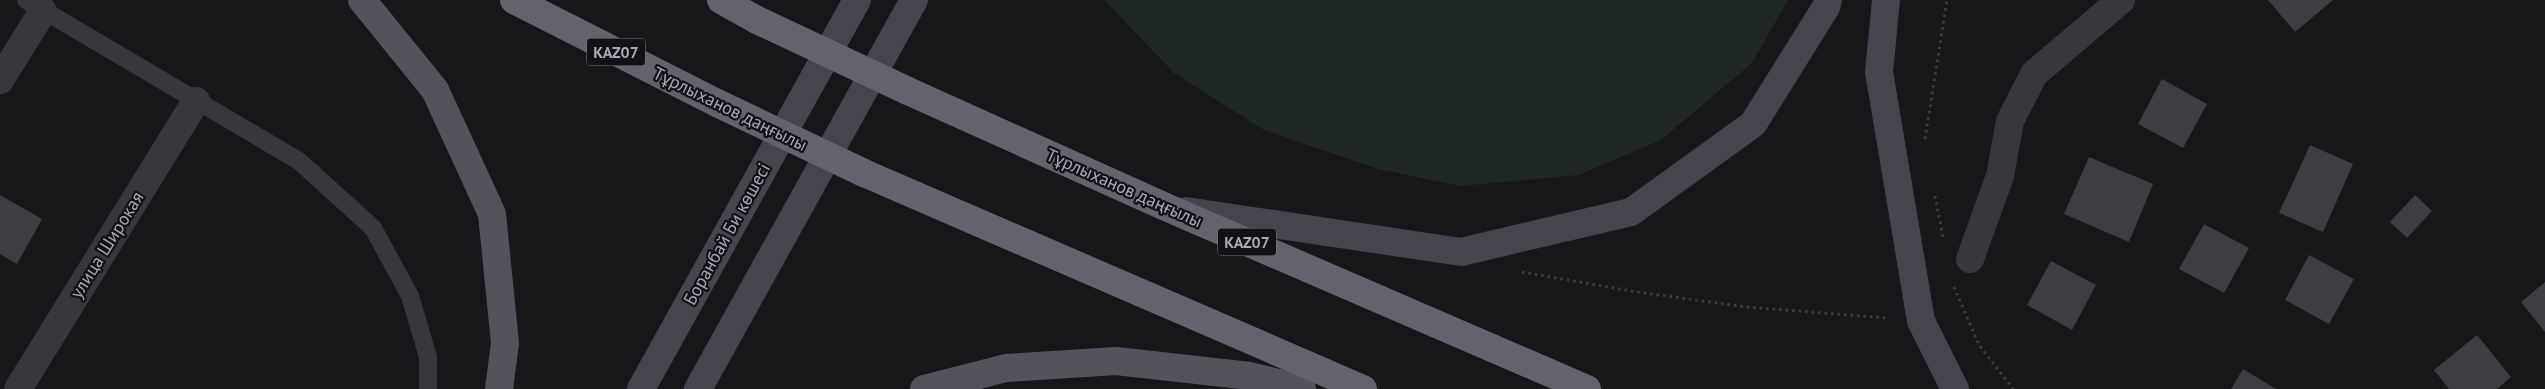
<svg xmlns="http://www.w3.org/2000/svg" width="2545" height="389" font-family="'PT Sans',sans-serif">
	<rect width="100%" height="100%" fill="#171618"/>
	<polygon fill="#202823" points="1104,0 1788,0 1752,63 1661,140 1579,175 1460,186 1378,169 1264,130 1174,73"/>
	<g fill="#3e3d42">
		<polygon points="2268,0 2333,0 2295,32"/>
		<polygon points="2162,79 2207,104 2183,148 2138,124"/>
		<polygon points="2310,145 2353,164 2323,232 2279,213"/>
		<polygon points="2089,157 2153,184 2129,242 2064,214"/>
		<polygon points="0,195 42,219 17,264 0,254"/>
		<polygon points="2415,195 2432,211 2407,238 2390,222"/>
		<polygon points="2204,224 2249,248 2224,293 2179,269"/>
		<polygon points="2309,255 2354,279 2329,324 2285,300"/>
		<polygon points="2051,261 2096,285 2072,330 2027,305"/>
		<polygon points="2545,282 2545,332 2521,302"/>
		<polygon points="2477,335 2511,377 2497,389 2449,389 2434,370"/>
		<polygon points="2243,369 2276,389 2231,389"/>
	</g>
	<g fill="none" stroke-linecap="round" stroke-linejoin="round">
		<g stroke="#3d3e44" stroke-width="3" stroke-dasharray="2.5 4" stroke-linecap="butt">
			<polyline points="1925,139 1947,0"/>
			<polyline points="1935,196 1943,237"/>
			<polyline points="1522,272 1631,291 1746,307 1887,318"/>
			<polyline points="1954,287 1979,345 2013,389"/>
		</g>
		<polyline stroke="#38373d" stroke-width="18" points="26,0 299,161 373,228 410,296 428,357 428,389"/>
		<g stroke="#38373d" stroke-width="28">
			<polyline points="0,80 43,11"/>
			<polyline points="1970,259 2000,176 2010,121 2034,74 2121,0"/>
			<polyline points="18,389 196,101"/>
		</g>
		<g stroke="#45454d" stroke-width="28">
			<polyline points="1886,0 1879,72 1921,321 1955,389"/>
			<polyline points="1186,211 1461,252 1631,212 1753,124 1826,7 1828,0"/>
			<polyline points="641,389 857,0"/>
			<polyline points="698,389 914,0"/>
		</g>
		<g stroke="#54535c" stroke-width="28">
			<polyline points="362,0 435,90 492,214 505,343 499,389"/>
			<polyline points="924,389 1006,368 1116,361 1250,376 1302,389"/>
		</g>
		<g stroke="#63636e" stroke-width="28">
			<polyline points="514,0 717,103"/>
			<polyline points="721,0 757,20"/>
			<polyline points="908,91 1168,208 1587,389"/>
			<polyline points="864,173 1363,389"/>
		</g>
		<g stroke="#63636e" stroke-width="28">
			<polyline points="757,20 908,91"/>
			<polyline points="717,103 864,173"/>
		</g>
	</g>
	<g text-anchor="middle" stroke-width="4.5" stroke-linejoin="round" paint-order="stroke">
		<g fill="#121113" stroke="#7b7b86" stroke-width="1">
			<rect x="587" y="38.5" width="58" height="27" rx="4"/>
			<rect x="1218" y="228.5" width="58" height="27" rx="4"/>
		</g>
		<g font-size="16" font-weight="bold" fill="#a8a9b8">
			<text x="616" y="58">KAZ07</text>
			<text x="1247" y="248">KAZ07</text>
		</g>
		<g font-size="18" fill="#a8a9b8" stroke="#121113">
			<text transform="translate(730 109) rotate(26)" y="6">Тұрлыханов даңғылы</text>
			<text transform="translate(1124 188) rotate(24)" y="6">Тұрлыханов даңғылы</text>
			<text transform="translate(727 234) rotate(-61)" y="6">Боранбай Би көшесі</text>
			<text transform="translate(107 245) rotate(-58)" y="6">улица Широкая</text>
		</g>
	</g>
</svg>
